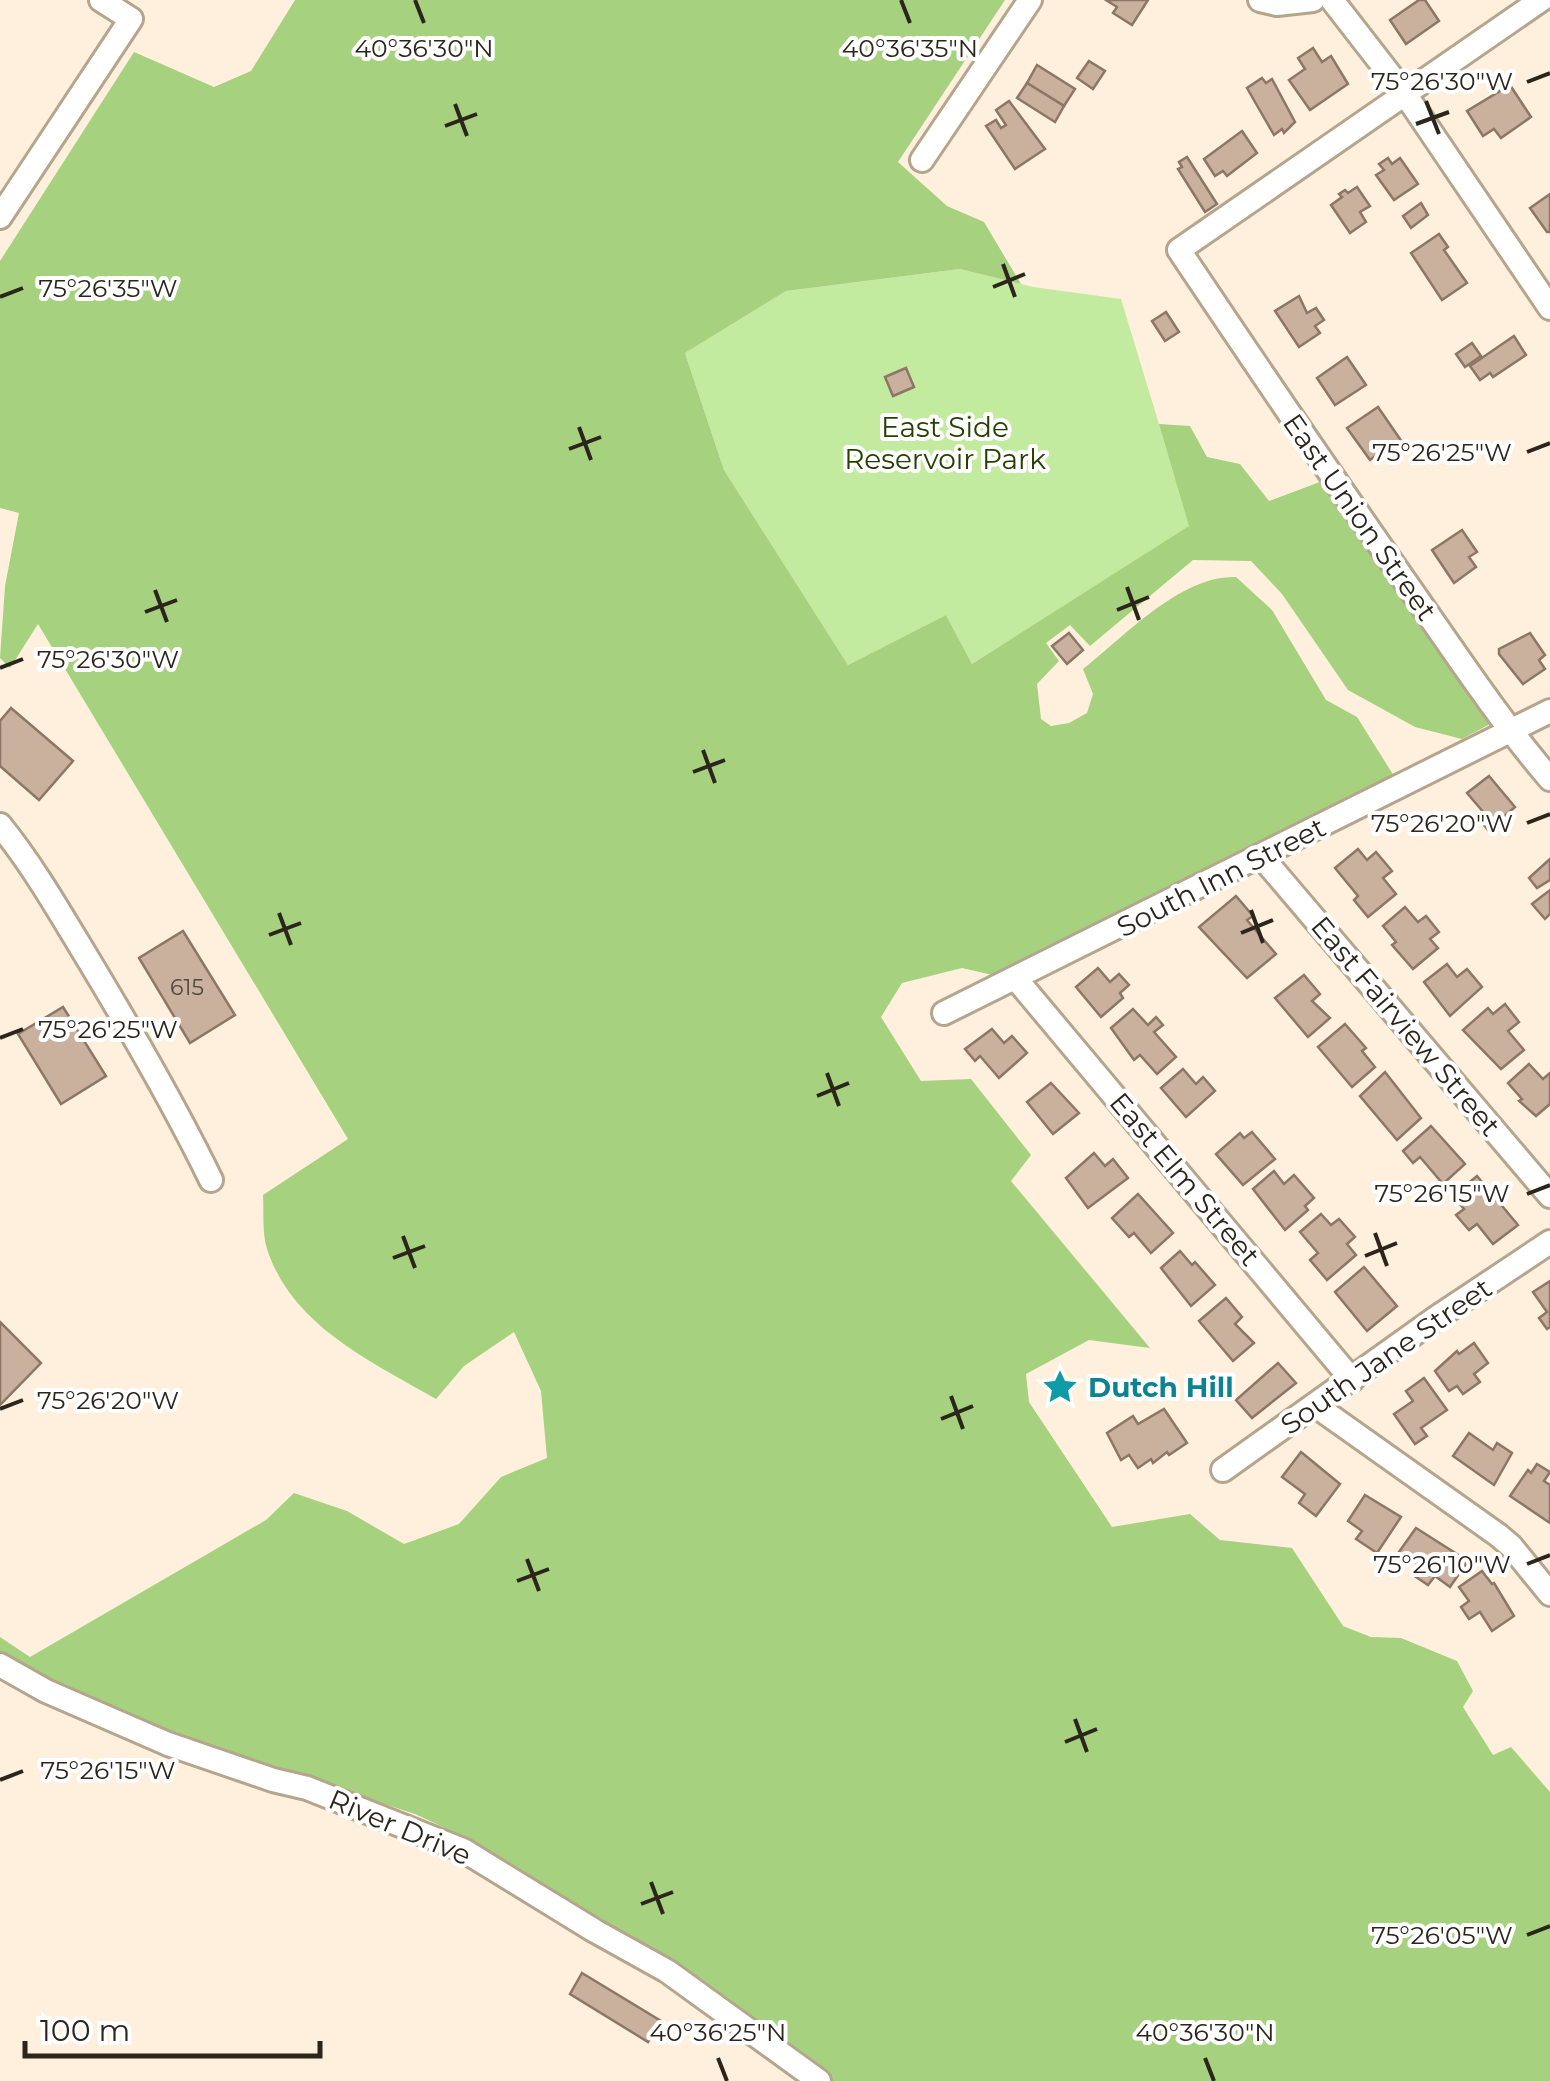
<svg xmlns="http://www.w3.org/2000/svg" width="1550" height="2081" font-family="Montserrat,sans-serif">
	<rect width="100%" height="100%" fill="#fef0dc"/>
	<polygon fill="#c3eb9f" points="960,269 1033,287 1121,299 1190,526 972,664 946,615 848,665 724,470 685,353 786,291"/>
	<path fill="#a6d17e" d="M295 0H1005L898 162 947 206 984 222 1021 284 960 269 786 291 685 353 724 470 848 665 946 615 972 664 1189 526 1159 424 1190 426 1207 457 1240 464 1269 501 1325 480 1492 723 1462 739 1415 727 1348 690 1282 594 1251 561 1193 560 1090 646 1070 625 1046 643 1059 661 1037 684 1041 719 1051 726 1069 723 1087 713 1093 694 1083 669C1125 636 1181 575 1236 577L1272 610 1326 700 1357 717 1394 776 997 976 962 968 902 983 881 1017 921 1081 971 1079 1031 1155 1011 1181 1150 1348 1089 1340 1026 1374 1029 1402 1112 1527 1190 1514 1220 1540 1292 1548 1343 1626 1371 1637 1401 1638 1457 1661 1473 1691 1463 1707 1493 1755 1511 1747 1550 1792V2081H816L636 1946 517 1867 458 1834 415 1814 255 1762 101 1706 0 1653V1637L30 1657 266 1520 294 1493 347 1511 404 1544 459 1524 501 1477 547 1458 541 1391 514 1332 464 1366 436 1399C372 1362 292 1326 267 1249 262 1233 264 1212 263 1195L348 1139 38 624 10 668 0 658 5 586 19 513 0 508V261L134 52 214 87 251 71Z"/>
	<g fill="#c9b19e" stroke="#8d7665" stroke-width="2.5">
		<polygon points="1106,0 1148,0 1132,25 1113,13 1117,7"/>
		<polygon points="1419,0 1425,0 1439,21 1406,44 1390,20"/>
		<polygon points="1313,48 1322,62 1331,56 1348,84 1310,110 1289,80 1305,69 1298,58"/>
		<polygon points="1089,61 1105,71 1093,89 1077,78"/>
		<polygon points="1037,65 1075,89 1064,106 1027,83"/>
		<polygon points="1262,78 1266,83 1272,79 1295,122 1284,133 1282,129 1274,135 1247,88"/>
		<polygon points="1027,83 1064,106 1055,122 1017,98"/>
		<polygon points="1510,85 1531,117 1501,138 1494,129 1483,136 1467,111"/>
		<polygon points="1009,101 1045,149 1015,169 986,126 996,120 1001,128 1006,125 996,110"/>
		<polygon points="1242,131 1257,153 1227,176 1223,171 1215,176 1204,159"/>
		<polygon points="1187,157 1217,204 1205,212 1178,169 1182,167 1179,162"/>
		<polygon points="1388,158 1392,164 1400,158 1418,184 1394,200 1376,175 1384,170 1379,164"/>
		<polygon points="1357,187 1370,206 1360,212 1366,222 1350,233 1331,205 1342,197 1339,194 1345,190 1348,193"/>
		<polygon points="1550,194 1550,232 1547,232 1530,208"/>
		<polygon points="1421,203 1428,215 1411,228 1403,216"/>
		<polygon points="1439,234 1448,247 1444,250 1467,283 1442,300 1411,253"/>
		<polygon points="1299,296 1307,313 1316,308 1324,320 1315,326 1320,333 1299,347 1275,311"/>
		<polygon points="1166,312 1179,332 1165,341 1152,321"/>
		<polygon points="1514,336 1526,355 1493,377 1490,373 1480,380 1470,366"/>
		<polygon points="1472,343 1481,356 1465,367 1456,354"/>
		<polygon points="1347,357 1366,385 1335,405 1317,378"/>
		<polygon points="906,368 914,387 893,396 885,377"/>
		<polygon points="1378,407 1402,442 1392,449 1390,445 1370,460 1347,428"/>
		<polygon points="1462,530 1477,552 1469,557 1476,567 1454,583 1432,550"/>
		<polygon points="1069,633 1083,650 1067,664 1052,646"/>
		<polygon points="1530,633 1545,655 1539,660 1545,669 1523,684 1499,654 1499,649"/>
		<polygon points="11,708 73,761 39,800 0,766 0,721"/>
		<polygon points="1489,776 1515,807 1488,830 1479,819 1485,814 1467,793"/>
		<polygon points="1358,849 1367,860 1376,852 1392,871 1383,878 1396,894 1368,917 1354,900 1358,896 1335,868"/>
		<polygon points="1550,859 1550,880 1537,888 1529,878"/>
		<polygon points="1550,890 1550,914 1545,919 1532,904"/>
		<polygon points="1236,896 1253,916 1247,920 1276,954 1247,978 1199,927"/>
		<polygon points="1405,907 1418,922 1426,916 1439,932 1430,939 1438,948 1413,969 1392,945 1396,942 1383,926"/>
		<polygon points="183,931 235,1015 190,1043 139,958"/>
		<polygon points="1447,964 1457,977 1467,969 1482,987 1450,1016 1424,982"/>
		<polygon points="1098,968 1110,982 1119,974 1129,985 1120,993 1123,998 1101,1017 1076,987"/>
		<polygon points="1304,975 1320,994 1312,1001 1330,1018 1308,1037 1275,998"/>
		<polygon points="1505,1004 1519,1022 1508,1031 1524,1050 1501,1069 1463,1030 1488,1008 1493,1014"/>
		<polygon points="63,1007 106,1076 61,1104 18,1034"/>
		<polygon points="1133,1009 1148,1025 1156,1017 1163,1025 1154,1032 1176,1057 1157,1074 1140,1055 1134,1060 1111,1028"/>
		<polygon points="1345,1024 1366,1048 1362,1051 1375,1067 1352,1087 1318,1047"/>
		<polygon points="992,1029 1004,1043 1012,1036 1027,1053 999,1078 980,1056 975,1061 965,1049"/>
		<polygon points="1529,1064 1543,1079 1550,1073 1550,1104 1536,1116 1519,1101 1522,1099 1508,1083"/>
		<polygon points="1183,1069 1196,1084 1203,1077 1215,1091 1186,1117 1161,1088"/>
		<polygon points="1385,1072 1421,1118 1397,1140 1360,1096"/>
		<polygon points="1051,1083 1079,1113 1053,1134 1027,1102"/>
		<polygon points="1431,1126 1465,1164 1443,1184 1420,1157 1413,1163 1403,1151"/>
		<polygon points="1252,1132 1275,1159 1243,1185 1216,1154 1240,1133 1244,1138"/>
		<polygon points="1094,1153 1105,1166 1113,1159 1128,1178 1088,1208 1066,1178"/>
		<polygon points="1274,1171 1284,1184 1294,1175 1314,1198 1305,1206 1308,1210 1285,1230 1253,1189"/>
		<polygon points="1477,1176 1518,1225 1493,1244 1477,1224 1469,1230 1456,1215 1464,1209 1453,1196"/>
		<polygon points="1138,1194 1173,1233 1151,1253 1134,1233 1129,1237 1112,1218"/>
		<polygon points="1321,1214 1331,1225 1339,1219 1355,1237 1347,1244 1356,1255 1327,1280 1310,1260 1318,1253 1300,1232"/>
		<polygon points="1180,1251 1192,1265 1195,1262 1215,1285 1191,1306 1161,1268"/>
		<polygon points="1364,1267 1397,1306 1367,1331 1335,1292"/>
		<polygon points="1550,1281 1550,1327 1547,1329 1539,1318 1547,1312 1533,1292"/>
		<polygon points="1226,1298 1242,1317 1235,1324 1254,1343 1233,1361 1199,1321"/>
		<polygon points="0,1322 41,1363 0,1405"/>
		<polygon points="1474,1343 1488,1363 1474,1374 1480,1382 1463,1394 1457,1386 1449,1391 1435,1371 1457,1351 1459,1354"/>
		<polygon points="1278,1363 1296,1383 1252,1418 1236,1400"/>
		<polygon points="1424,1378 1447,1410 1421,1428 1427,1436 1415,1444 1394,1414 1413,1401 1406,1391"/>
		<polygon points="1164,1409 1187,1443 1169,1455 1167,1452 1153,1463 1151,1459 1138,1468 1129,1455 1121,1460 1107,1433 1133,1416 1138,1424"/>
		<polygon points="1469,1433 1493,1450 1497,1443 1512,1453 1494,1485 1453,1456"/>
		<polygon points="1301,1452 1340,1484 1316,1516 1299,1503 1305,1494 1282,1477"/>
		<polygon points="1537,1464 1550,1472 1544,1481 1550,1485 1550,1523 1510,1496 1528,1470 1531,1473"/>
		<polygon points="1365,1495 1401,1517 1377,1553 1356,1539 1362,1531 1348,1521"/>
		<polygon points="1416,1528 1468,1561 1450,1587 1435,1576 1428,1585 1413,1575 1420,1566 1399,1552"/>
		<polygon points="1482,1571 1492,1584 1494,1583 1514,1616 1492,1631 1480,1612 1469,1619 1461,1607 1469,1601 1459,1587"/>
		<polygon points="582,1973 661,2021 648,2042 570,1994"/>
	</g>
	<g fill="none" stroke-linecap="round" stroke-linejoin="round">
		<defs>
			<g id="street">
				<polyline points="1260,0 1277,4 1313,0"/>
				<polyline points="1332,0 1405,94 1550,308"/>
				<path d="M1541 0 1179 250C1252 359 1326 468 1402 577 1450 645 1496 716 1550 779"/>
				<polyline points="922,160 1030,0"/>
				<polyline points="0,217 131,19 101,0"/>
				<path d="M0 825C34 867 60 913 88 959 132 1032 174 1104 211 1180"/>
				<polyline points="1261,856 1550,1196"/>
				<polyline points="1017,980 1352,1380"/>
				<polyline points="944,1013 1550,711"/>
				<polyline points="1316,1406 1498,1535 1511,1546 1550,1594"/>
				<polyline points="1223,1470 1436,1318 1550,1242"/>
				<polyline points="0,1665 46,1691 168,1744 273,1780 307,1788 463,1850 595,1931 667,1971 819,2081"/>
			</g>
		</defs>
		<use href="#street" stroke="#b5a58d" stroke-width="28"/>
		<use href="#street" stroke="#fff" stroke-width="22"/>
	</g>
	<path fill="none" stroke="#2b251c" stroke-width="4" d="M415 0 424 23M901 0 910 23M1527 82 1550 73M1426 101 1439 134M455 104 467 136M1416 124 1449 112M445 126 477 114M1003 264 1015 297M993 287 1025 274M0 297 23 288M579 427 591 460M569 449 601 437M1527 452 1550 443M1127 587 1139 620M155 590 167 622M1117 610 1149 597M145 612 177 600M0 668 23 659M703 750 715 783M693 772 725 760M1527 823 1550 814M1251 910 1263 943M279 913 291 945M1241 933 1273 920M269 935 301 923M0 1038 23 1029M827 1073 839 1106M817 1096 849 1083M1527 1194 1550 1185M1375 1233 1387 1266M403 1236 415 1268M1365 1256 1397 1243M393 1258 425 1246M951 1396 963 1429M0 1409 23 1400M941 1419 973 1406M527 1559 539 1591M1527 1564 1550 1555M517 1581 549 1569M1075 1719 1087 1752M1065 1742 1097 1729M0 1780 23 1771M651 1882 663 1914M641 1904 673 1892M1527 1935 1550 1926M718 2058 727 2081M1205 2058 1214 2081"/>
	<defs>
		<symbol id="sight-bare" viewBox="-9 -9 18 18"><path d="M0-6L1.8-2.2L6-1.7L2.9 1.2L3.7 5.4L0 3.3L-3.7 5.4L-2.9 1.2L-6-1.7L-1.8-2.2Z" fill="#0f9aa8" stroke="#fff" stroke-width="2.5" paint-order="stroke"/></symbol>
	</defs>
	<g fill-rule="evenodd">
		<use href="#sight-bare" x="1035" y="1362" width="50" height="50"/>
	</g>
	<g text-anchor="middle" stroke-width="8" stroke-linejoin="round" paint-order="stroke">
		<g font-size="22" fill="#52483c">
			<text x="187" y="995">615</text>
		</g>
		<g font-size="28" fill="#264003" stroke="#fff">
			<text x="945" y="437">East Side<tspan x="945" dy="32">Reservoir Park</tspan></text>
		</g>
		<g font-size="28" fill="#2b251c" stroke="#fff">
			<text transform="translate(1360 517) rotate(55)" y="10">East Union Street</text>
			<text transform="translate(1221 877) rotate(-27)" y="10">South Inn Street</text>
			<text transform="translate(1406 1026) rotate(50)" y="10">East Fairview Street</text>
			<text transform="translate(1185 1179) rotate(50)" y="10">East Elm Street</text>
			<text transform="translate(1386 1356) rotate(-35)" y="10">South Jane Street</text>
			<text transform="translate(400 1827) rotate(23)" y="10">River Drive</text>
		</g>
		<g font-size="28" font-weight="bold" fill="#0d838f" stroke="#fff" text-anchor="start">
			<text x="1088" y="1397">Dutch Hill</text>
		</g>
	</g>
	<g font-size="25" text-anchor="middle" fill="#2b251c" stroke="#fff" stroke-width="8" stroke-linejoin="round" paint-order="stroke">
		<text x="424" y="57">40°36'30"N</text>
		<text x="910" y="57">40°36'35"N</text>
		<text x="1442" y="90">75°26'30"W</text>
		<text x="108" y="297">75°26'35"W</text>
		<text x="1442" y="461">75°26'25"W</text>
		<text x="108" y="668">75°26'30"W</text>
		<text x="1442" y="832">75°26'20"W</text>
		<text x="108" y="1038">75°26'25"W</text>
		<text x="1442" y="1202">75°26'15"W</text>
		<text x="108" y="1409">75°26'20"W</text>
		<text x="1442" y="1573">75°26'10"W</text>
		<text x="108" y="1779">75°26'15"W</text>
		<text x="1442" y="1944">75°26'05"W</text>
		<text x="718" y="2041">40°36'25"N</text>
		<text x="1205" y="2041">40°36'30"N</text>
	</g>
	<path d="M25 2041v15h295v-15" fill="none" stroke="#2b251c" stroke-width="5"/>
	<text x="40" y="2041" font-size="30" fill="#2b251c" stroke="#ffffff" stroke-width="8" paint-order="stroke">100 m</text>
</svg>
